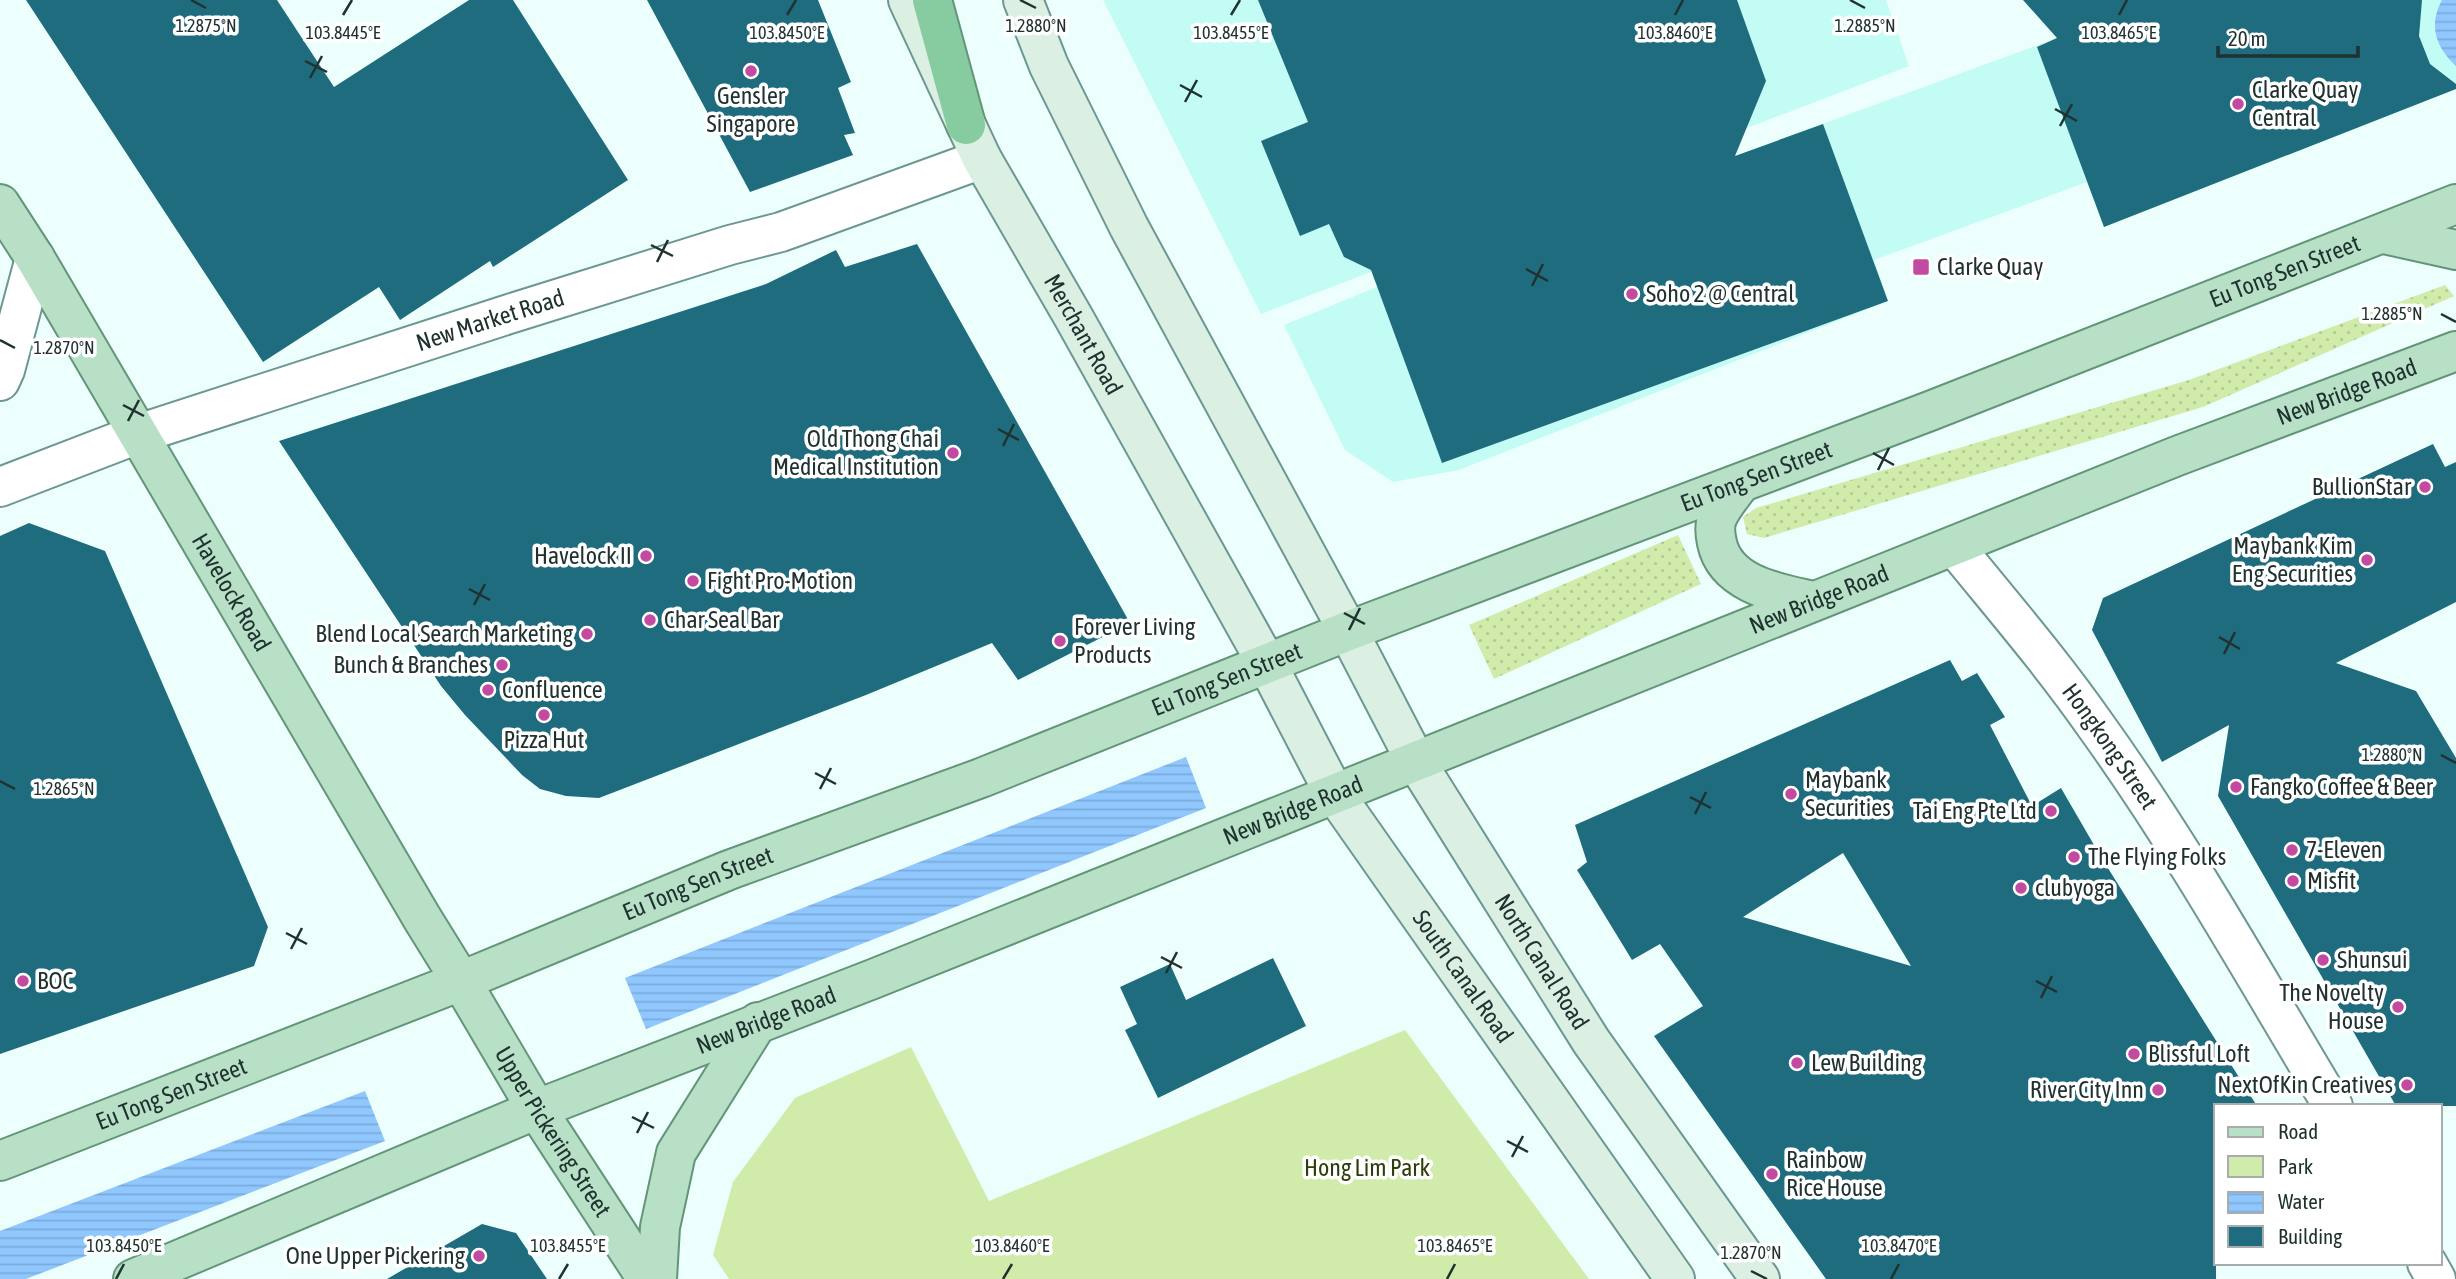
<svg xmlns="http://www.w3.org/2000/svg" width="2456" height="1279" font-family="'Asap Condensed',sans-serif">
	<defs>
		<pattern id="grass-dots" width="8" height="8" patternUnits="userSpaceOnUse" patternTransform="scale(1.75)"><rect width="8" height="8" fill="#d1ebab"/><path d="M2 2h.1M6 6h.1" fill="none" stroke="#b3ca93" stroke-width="1.8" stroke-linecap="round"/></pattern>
		<pattern id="water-rules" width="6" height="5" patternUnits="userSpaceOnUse" patternTransform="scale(1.75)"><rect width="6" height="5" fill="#8fc7fe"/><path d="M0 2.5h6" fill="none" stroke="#7babda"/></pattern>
	</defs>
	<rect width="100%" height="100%" fill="#edfffd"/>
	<g fill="#c3fbf5">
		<polygon points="1103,0 1886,0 1909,66 1261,314"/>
		<polygon points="2023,0 2456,0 2456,89 2104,227 2087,182 1874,260 1888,301 1459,470 1393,482 1345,450 1284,325 1377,287 2057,38"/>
	</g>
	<g fill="url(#grass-dots)">
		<polygon points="2445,285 2454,296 2203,407 1764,538 1747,534 1743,517 1756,508 2189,380"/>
		<polygon points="1678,535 1701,584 1494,679 1469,625"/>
	</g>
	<polygon fill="#d1ebab" points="1405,1030 1589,1279 729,1279 713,1255 733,1182 795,1098 911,1047 989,1201"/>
	<g fill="url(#water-rules)">
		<path d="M2442 0H2456V66C2436 48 2428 25 2442 0Z"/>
		<polygon points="1186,757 1206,808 646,1029 625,978"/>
		<polygon points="365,1091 385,1141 26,1279 0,1279 0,1231"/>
	</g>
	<g fill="#1f6c7f" fill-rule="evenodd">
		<polygon points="26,0 277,0 334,87 469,0 513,0 628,180 493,267 490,261 400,320 379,287 263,362"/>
		<polygon points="647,0 818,0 851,82 838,88 855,133 844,135 853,155 750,192"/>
		<polygon points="1258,0 1737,0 1766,81 1735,156 1823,124 1888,301 1442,463 1371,270 1344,257 1329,224 1300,236 1261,141 1308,122"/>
		<polygon points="2023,0 2422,0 2419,36 2430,64 2456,84 2456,89 2104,227 2037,47 2057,38"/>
		<polygon points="917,244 1130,623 1018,680 992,643 866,695 599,798 566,796 540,789 522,775 465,715 441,686 279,441 766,284 836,250 845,267"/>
		<polygon points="2433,444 2445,467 2456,462 2456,602 2336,663 2416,691 2456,758 2456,1106 2396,1106 2218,796 2229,725 2162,762 2092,630 2103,598"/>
		<polygon points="29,523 105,551 268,927 254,966 0,1054 0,536"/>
		<path d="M1950 660 1962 681 1977 673 2005 717 1990 725 2032 806 2061 788 2101 857 2257 1106H2216V1279H1826L1654 1036 1703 1006 1660 944 1632 960 1577 870 1587 862 1575 825ZM1843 853 1911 966 1743 917Z"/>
		<polygon points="1273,958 1306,1026 1158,1098 1125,1030 1137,1024 1120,987 1170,964 1186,1000"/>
		<polygon points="482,1224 516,1233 547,1279 387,1279"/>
	</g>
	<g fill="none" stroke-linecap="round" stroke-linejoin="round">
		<defs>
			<g id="street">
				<polyline points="0,381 5,370 35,258"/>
				<path id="s1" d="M0 487 138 434 506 315 730 245 781 232 982 159"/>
				<path id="s2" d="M1954 546C2002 605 2052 663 2096 726 2183 847 2256 978 2333 1106"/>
				<polyline points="2427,1263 2436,1279"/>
			</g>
			<g id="secondary">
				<path id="s3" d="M908 0 982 159 1074 318 1267 664 1334 793 1675 1279"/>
				<path id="s4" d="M1023 0 1049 66 1129 227 1348 631 1415 760 1591 1041 1760 1279"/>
			</g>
			<g id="primary">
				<path id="s5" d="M0 204 35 258 422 918 461 981 537 1110 647 1279"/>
				<polyline points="2384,234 2456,250"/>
				<path d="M1739 485C1732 495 1723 505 1718 516 1714 524 1715 534 1717 543 1726 585 1778 593 1813 601"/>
				<path id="s6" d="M0 1161 461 981 729 870 981 778 1348 631 1930 411 2456 204"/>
				<path id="s7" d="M133 1279 540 1108 873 979 2177 456 2456 351"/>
				<polyline points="657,1279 660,1227 676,1153 758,1022"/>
			</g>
			<polyline id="highway" points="932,0 966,125"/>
		</defs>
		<use href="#street" stroke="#6c9792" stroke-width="42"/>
		<use href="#secondary" stroke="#6c9792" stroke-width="42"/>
		<use href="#primary" stroke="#639579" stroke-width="42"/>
		<use href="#highway" stroke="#639579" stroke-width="42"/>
		<use href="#street" stroke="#fff" stroke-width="38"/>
		<use href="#secondary" stroke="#dbefe3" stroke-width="38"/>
		<use href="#primary" stroke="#b7e0c7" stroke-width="38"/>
		<use href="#highway" stroke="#87cba1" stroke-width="38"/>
	</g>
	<path fill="none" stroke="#203230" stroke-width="2.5" d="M191 0 206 8M1020 0 1036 8M1850 0 1865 8M343 15 352 0M787 15 796 0M1231 15 1240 0M1675 15 1683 0M2119 15 2127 0M305 61 327 72M310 78 322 56M1180 85 1202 97M1185 102 1197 80M2055 109 2077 121M2060 126 2072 104M651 245 673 256M657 262 668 240M1526 269 1548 281M1532 286 1543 264M2441 314 2456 322M0 340 15 348M123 405 144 416M128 421 139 400M998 429 1019 440M1003 446 1014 424M1873 453 1894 465M1878 470 1889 448M469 589 490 600M474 605 485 584M1344 613 1365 624M1349 630 1360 608M2219 637 2240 649M2224 654 2235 632M2441 755 2456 763M815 773 836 784M0 781 15 789M820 789 831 768M1690 797 1711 808M1695 814 1706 792M286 933 307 944M291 949 302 928M1161 957 1182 968M1166 973 1177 952M2036 981 2057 992M2041 998 2052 976M632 1117 654 1128M637 1133 648 1112M1507 1141 1528 1152M1512 1157 1523 1136M1751 1271 1767 1279M116 1279 124 1264M559 1279 568 1264M1003 1279 1012 1264M1447 1279 1455 1264M1891 1279 1899 1264"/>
	<g fill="#c24ba1" stroke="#fff" stroke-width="2.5">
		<circle cx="751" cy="71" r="7"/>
		<circle cx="2238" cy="104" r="7"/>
		<rect x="1912" y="258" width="18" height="18" rx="3.5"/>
		<circle cx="1632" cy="294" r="7"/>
		<circle cx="953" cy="453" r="7"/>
		<circle cx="2425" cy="487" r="7"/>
		<circle cx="646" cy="556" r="7"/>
		<circle cx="2367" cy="560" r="7"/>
		<circle cx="693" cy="581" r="7"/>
		<circle cx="650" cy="620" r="7"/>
		<circle cx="587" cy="634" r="7"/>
		<circle cx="1060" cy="641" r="7"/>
		<circle cx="502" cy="665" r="7"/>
		<circle cx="488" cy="690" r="7"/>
		<circle cx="544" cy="715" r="7"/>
		<circle cx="2236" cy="787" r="7"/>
		<circle cx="1791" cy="794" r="7"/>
		<circle cx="2051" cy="811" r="7"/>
		<circle cx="2292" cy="850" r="7"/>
		<circle cx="2074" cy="857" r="7"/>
		<circle cx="2293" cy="881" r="7"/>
		<circle cx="2021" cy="888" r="7"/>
		<circle cx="2323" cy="960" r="7"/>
		<circle cx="23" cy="981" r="7"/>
		<circle cx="2398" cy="1007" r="7"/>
		<circle cx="2134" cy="1054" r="7"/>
		<circle cx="1797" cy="1063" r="7"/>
		<circle cx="2407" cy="1085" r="7"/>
		<circle cx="2158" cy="1090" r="7"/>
		<circle cx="1772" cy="1174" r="7"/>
		<circle cx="479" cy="1256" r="7"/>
	</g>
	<g text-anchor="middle" stroke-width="7" stroke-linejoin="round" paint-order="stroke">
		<g font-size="24" fill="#203230" stroke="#fff" text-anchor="start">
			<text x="2252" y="98">Clarke Quay<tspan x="2252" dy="28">Central</tspan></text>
			<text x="751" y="104" text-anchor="middle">Gensler<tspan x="751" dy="28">Singapore</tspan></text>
			<text x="1937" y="275">Clarke Quay</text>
			<text x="1646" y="302">Soho 2 @ Central</text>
			<text x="939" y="447" text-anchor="end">Old Thong Chai<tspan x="939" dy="28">Medical Institution</tspan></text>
			<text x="2411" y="495" text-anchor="end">BullionStar</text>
			<text x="2353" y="554" text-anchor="end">Maybank Kim<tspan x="2353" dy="28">Eng Securities</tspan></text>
			<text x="632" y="564" text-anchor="end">Havelock II</text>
			<text x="707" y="589">Fight Pro-Motion</text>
			<text x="664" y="628">Char Seal Bar</text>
			<text x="1074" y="635">Forever Living<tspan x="1074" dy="28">Products</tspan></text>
			<text x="573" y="642" text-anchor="end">Blend Local Search Marketing</text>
			<text x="488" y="673" text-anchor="end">Bunch &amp; Branches</text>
			<text x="502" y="698">Confluence</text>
			<text x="544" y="748" text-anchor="middle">Pizza Hut</text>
			<text x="1805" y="788">Maybank<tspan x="1805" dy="28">Securities</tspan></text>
			<text x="2250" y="795">Fangko Coffee &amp; Beer</text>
			<text x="2037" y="819" text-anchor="end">Tai Eng Pte Ltd</text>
			<text x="2306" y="858">7-Eleven</text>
			<text x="2088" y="865">The Flying Folks</text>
			<text x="2307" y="889">Misfit</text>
			<text x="2035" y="896">clubyoga</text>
			<text x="2337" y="968">Shunsui</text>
			<text x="37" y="989">BOC</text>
			<text x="2384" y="1001" text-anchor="end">The Novelty<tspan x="2384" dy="28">House</tspan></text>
			<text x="2148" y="1062">Blissful Loft</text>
			<text x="1811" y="1071">Lew Building</text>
			<text x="2393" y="1093" text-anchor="end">NextOfKin Creatives</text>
			<text x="2144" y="1098" text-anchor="end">River City Inn</text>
			<text x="1786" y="1168">Rainbow<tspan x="1786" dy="28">Rice House</tspan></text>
			<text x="465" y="1264" text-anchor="end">One Upper Pickering</text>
		</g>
		<g font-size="24" fill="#203230" stroke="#fff">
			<text dy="8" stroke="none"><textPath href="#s6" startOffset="2452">Eu Tong Sen Street</textPath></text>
			<text dy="8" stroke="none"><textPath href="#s1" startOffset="518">New Market Road</textPath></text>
			<text dy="8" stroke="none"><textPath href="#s3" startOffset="378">Merchant Road</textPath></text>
			<text dy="8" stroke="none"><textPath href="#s7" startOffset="2385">New Bridge Road</textPath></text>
			<text dy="8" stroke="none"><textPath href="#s6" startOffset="1885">Eu Tong Sen Street</textPath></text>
			<text dy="8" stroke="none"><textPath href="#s5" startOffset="452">Havelock Road</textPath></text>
			<text dy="8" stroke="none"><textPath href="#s7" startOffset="1818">New Bridge Road</textPath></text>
			<text dy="8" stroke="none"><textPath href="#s6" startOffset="1318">Eu Tong Sen Street</textPath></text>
			<text dy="8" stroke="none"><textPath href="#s2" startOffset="254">Hongkong Street</textPath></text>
			<text dy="8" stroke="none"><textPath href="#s7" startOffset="1251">New Bridge Road</textPath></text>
			<text dy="8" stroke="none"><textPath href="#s6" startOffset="751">Eu Tong Sen Street</textPath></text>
			<text dy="8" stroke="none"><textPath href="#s4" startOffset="1094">North Canal Road</textPath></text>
			<text dy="8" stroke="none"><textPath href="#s3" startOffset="1125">South Canal Road</textPath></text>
			<text dy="8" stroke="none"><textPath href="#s7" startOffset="684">New Bridge Road</textPath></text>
			<text dy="8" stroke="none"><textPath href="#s6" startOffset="184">Eu Tong Sen Street</textPath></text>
			<text dy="8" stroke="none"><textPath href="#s5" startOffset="1080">Upper Pickering Street</textPath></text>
		</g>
		<g font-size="24" fill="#2d3e0a" stroke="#fff">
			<text x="1367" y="1176">Hong Lim Park</text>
		</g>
	</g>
	<g font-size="18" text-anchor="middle" fill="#203230" stroke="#fff" stroke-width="7" stroke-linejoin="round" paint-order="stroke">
		<text x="206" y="32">1.2875°N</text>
		<text x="1036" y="32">1.2880°N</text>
		<text x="1865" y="32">1.2885°N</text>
		<text x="343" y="39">103.8445°E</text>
		<text x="787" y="39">103.8450°E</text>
		<text x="1231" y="39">103.8455°E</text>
		<text x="1675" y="39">103.8460°E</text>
		<text x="2119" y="39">103.8465°E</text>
		<text x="2392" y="320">1.2885°N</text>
		<text x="64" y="354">1.2870°N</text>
		<text x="2392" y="761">1.2880°N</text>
		<text x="64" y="795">1.2865°N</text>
		<text x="124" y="1252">103.8450°E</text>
		<text x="568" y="1252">103.8455°E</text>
		<text x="1012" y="1252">103.8460°E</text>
		<text x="1455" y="1252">103.8465°E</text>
		<text x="1899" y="1252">103.8470°E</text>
		<text x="1751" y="1259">1.2870°N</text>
	</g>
	<rect x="2214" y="1104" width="228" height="161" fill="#ffffff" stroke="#a6adac" stroke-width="2"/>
	<rect x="2228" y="1127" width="35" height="10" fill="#b7e0c7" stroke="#a6adac" stroke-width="2"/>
	<text x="2278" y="1139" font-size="21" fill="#203230">Road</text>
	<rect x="2228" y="1156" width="35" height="21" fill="#d1ebab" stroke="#a6adac" stroke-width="2"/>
	<text x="2278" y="1174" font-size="21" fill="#203230">Park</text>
	<rect x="2228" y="1192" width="35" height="21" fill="url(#water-rules)" stroke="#a6adac" stroke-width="2"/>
	<text x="2278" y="1209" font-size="21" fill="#203230">Water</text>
	<rect x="2228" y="1226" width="35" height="21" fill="#1f6c7f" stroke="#a6adac" stroke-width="2"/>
	<text x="2278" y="1244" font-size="21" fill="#203230">Building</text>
	<path d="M2218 46v10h140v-10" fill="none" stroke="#203230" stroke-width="3.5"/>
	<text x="2228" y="46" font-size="21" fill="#203230" stroke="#ffffff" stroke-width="5" paint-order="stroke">20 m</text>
</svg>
